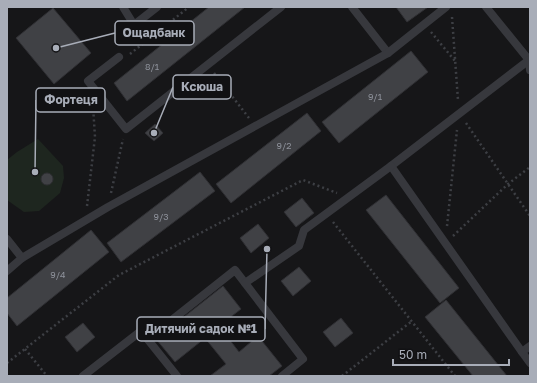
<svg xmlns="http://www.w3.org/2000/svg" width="537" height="383" font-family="'Golos Text',sans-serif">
	<rect width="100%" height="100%" fill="#161618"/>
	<polygon fill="#1e261f" points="38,139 63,166 64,178 60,193 39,211 24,212 7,200 7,160 17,152"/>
	<g fill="#404145" stroke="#303034">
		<polygon points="209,7 245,7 127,101 114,83"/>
		<polygon points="396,7 428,7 407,22"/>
		<polygon points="53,8 91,53 54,84 16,38"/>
		<polygon points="411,51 428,72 339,143 322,122"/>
		<polygon points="307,113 321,131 231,203 216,184"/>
		<polygon points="155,124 163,133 154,141 145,133"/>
		<polygon points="200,172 215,191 121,262 107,243"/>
		<circle cx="47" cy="179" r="6"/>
		<polygon points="386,195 459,288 440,303 366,210"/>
		<polygon points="302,198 314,213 296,227 284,212"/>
		<polygon points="258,224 269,238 251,253 240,238"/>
		<polygon points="91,230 109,252 17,326 7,313 7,298"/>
		<polygon points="299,267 311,281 293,296 281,281"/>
		<polygon points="223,286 241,309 219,326 239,352 258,336 282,366 269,376 210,376 226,364 205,338 175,362 156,339"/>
		<polygon points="446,300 507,376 473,376 425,317"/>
		<polygon points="341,318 353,333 335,347 323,332"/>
		<polygon points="83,323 95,337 77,352 65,337"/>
	</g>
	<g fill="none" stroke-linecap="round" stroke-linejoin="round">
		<g stroke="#3d3f44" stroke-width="2.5" stroke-dasharray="2 3" stroke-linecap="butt">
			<polyline points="452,17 458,100"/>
			<polyline points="431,32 455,61"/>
			<polyline points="130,54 189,7"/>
			<polyline points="214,73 249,118"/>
			<polyline points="466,123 530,216"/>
			<polyline points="111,193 123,139"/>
			<polyline points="87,206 95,137 93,106"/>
			<polyline points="333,222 455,376"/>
			<polyline points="447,226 457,130"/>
			<polyline points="453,236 508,184 530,167"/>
			<polyline points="25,349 47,376"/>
			<polyline points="7,363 119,275 303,180 337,193"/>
			<polyline points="342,376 412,321"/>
		</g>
		<g stroke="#37383d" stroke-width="8">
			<polyline points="123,7 134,25 157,7"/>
			<polyline points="352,7 388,53"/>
			<polyline points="486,7 529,60 530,70"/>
			<polyline points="119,57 88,81 126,129 281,7"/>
			<polyline points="7,239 22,258"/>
			<polyline points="7,271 22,258 108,207 388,53 446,7"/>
			<polyline points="148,339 235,270 245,283"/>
			<polyline points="530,346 522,352 530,363"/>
			<polyline points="522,352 391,166 529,60"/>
			<polyline points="83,376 141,331 177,376"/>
			<polyline points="282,376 303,359 245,283 299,246 304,230 391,166"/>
		</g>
	</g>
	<g text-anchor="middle" stroke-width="3.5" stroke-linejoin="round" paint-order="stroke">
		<g font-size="9" fill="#8e929b">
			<text x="152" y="70">8/1</text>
			<text x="375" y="100">9/1</text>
			<text x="284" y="149">9/2</text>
			<text x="161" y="220">9/3</text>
			<text x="58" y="278">9/4</text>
		</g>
	</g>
	<path fill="none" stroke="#a8adb8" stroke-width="1.5" d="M56 48L115 33M154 133L173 87M35 172L36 100M267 249L265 329"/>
	<g fill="#a8adb8" stroke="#111113" stroke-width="1.5">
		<circle cx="56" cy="48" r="4"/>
		<circle cx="154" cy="133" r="4"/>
		<circle cx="35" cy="172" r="4"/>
		<circle cx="267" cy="249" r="4"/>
	</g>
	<g fill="#111113" stroke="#a8adb8" stroke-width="1.5">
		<rect x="115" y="21" width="79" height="24" rx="4"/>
		<rect x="173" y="75" width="58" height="24" rx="4"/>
		<rect x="36" y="88" width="69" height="24" rx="4"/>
		<rect x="137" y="317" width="128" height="24" rx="4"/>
	</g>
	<g font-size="12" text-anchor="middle" font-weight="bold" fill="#a8adb8">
		<text x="154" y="37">Ощадбанк</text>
		<text x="202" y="91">Ксюша</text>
		<text x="71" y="104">Фортеця</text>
		<text x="201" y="333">Дитячий садок №1</text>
	</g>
	<rect width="537" height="383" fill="none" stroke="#a8adb8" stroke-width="16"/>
	<path d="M393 359v6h116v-6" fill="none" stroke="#a8adb8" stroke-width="2"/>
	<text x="399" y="359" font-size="12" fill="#a8adb8" stroke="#111113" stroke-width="3" paint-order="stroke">50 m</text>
</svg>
